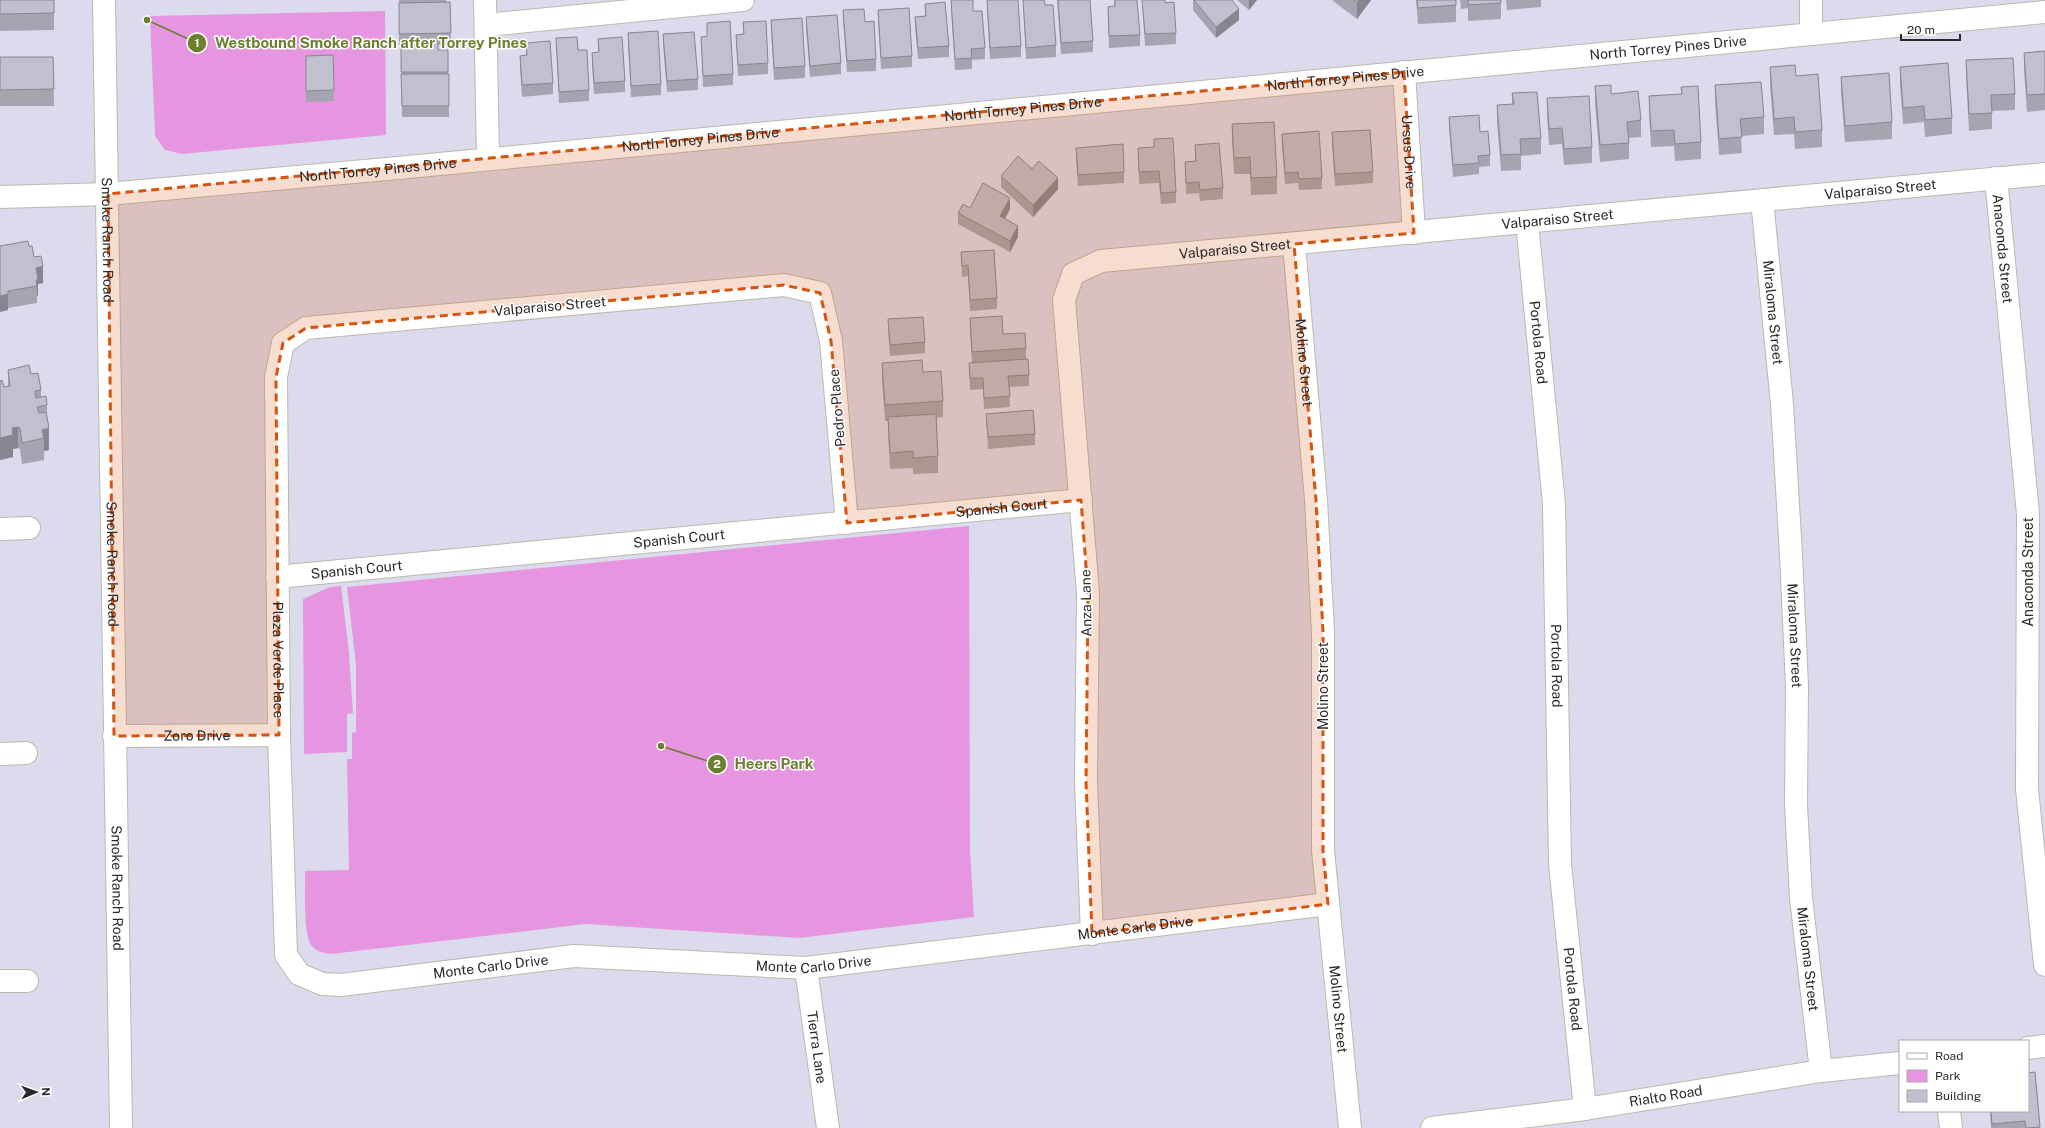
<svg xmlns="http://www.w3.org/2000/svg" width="2045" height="1128" font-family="'Public Sans',sans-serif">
	<rect width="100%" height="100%" fill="#dbdbed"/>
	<g fill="#e695e0">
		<polygon points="385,11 386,135 182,154 165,150 155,136 150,16"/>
		<path d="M969 526 970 852 974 917 799 938 586 924 331 954C324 953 318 952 313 947 302 938 306 886 305 871L349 870 347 759H352V733L356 732V665L347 587Z"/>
		<polygon points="341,586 349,653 353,713 347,714 347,752 304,754 303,599 330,587"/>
	</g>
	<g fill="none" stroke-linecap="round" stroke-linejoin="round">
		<defs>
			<g id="minor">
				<polyline points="485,0 488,158"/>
				<polyline points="486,25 743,0"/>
				<polyline points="1811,34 1811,0"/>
				<path id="s1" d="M1404 72 1414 233"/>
				<path id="s2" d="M1996 178 2028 514 2027 789 2045 965"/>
				<path id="s3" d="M1762 200 1782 404 1791 555 1797 686 1796 805 1801 898 1821 1071"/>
				<path id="s4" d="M1527 222 1554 504 1560 864 1585 1109"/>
				<path id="s5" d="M1294 244 1316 500 1323 632V850L1350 1128"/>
				<path id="s6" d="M847 523 831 341 820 293 784 285 306 328 283 343 276 377 279 735 286 955 299 974 322 984 341 985 574 956 806 968 1328 904"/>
				<polyline points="0,529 29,528"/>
				<path id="s7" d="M277 577 1081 500"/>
				<path id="s8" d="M114 736 279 735"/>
				<polyline points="0,754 26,753"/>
				<path id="s9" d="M1092 934 1086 782 1088 593 1064 300 1073 274 1101 261 2045 174"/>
				<path id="s10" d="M806 968 828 1128"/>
				<polyline points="0,981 27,981"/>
				<polyline points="2028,1048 2045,1046"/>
				<polyline points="1949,1111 1951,1128"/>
				<path id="s11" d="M1432 1128 1585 1109 1821 1071 1900 1063"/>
			</g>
			<g id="secondary">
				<path id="s12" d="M104 0 121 1128"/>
				<path id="s13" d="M0 197 108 194 387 169 2045 12"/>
			</g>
		</defs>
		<use href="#minor" stroke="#b7bbab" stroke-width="24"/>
		<use href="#secondary" stroke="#b7bbab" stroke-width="24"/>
		<use href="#minor" stroke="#fff" stroke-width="22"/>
		<use href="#secondary" stroke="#fff" stroke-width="22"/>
	</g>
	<g fill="#a5a5b1">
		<polygon points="0,0 54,0 54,30 0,31"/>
		<polygon points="399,0 446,0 446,3 450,2 451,44 438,45 438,50 448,50 449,117 402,117 401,45 399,45"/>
		<polygon points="951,0 973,11 985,48 985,59 972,60 972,69 955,70 951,10"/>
		<polygon points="987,0 1021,46 1021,57 990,59 987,11"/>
		<polygon points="1023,0 1044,0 1045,5 1056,45 1056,57 1026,59"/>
		<polygon points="1057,0 1090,0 1093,41 1093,52 1061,54"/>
		<polygon points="1114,0 1137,0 1140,35 1140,46 1109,48 1108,7 1114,6"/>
		<polygon points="1142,0 1165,0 1165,3 1176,33 1176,44 1145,46"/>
		<polygon points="1193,0 1232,0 1239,20 1216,38 1193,10"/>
		<polygon points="1237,0 1257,0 1249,10"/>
		<polygon points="1333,0 1371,0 1357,19 1333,1"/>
		<polygon points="1416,0 1456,0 1456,22 1418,24"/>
		<polygon points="1460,0 1501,0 1501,19 1468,21 1468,8 1461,9"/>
		<polygon points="1506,0 1541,0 1541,7 1507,10"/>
		<polygon points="925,4 949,46 949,57 918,59 915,28 915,17 925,16"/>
		<polygon points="843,10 865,22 876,59 876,71 847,72 843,21"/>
		<polygon points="878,10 912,56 912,67 881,69 878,21"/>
		<polygon points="806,17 841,63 841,74 810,77 806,28"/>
		<polygon points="771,20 805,66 805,78 774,80 771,31"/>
		<polygon points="743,22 768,63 768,74 738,76 736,35 743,34"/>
		<polygon points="707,23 733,74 733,85 703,87 701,37 707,36"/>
		<polygon points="628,33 661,84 661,95 631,97 628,44"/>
		<polygon points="663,34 698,79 698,90 667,92 663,45"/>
		<polygon points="556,38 578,50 589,90 589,101 559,103"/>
		<polygon points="598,39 625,81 625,92 594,94 592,64 592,53 598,52"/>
		<polygon points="526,43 553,83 553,94 522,97 520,67 520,56 526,55"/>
		<polygon points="2045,51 2045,110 2027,112 2024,70 2024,53"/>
		<polygon points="0,57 53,57 54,106 0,106"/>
		<polygon points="1966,60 2015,94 2015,110 1992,111 1992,129 1969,131 1966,76"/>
		<polygon points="306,67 334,90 334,101 306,102"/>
		<polygon points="1770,67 1796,76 1822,130 1822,147 1795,149 1794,134 1774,135 1770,84"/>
		<polygon points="1900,67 1952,118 1952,134 1925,137 1924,122 1903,124 1900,84"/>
		<polygon points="1841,77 1892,122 1892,139 1845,142 1841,93"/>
		<polygon points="1715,85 1764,117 1764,134 1741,136 1742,153 1719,155 1715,102"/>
		<polygon points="1595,86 1611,94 1641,120 1641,137 1629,138 1629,159 1600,162 1595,103"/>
		<polygon points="1681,87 1701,142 1701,159 1675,161 1674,146 1651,147 1649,112 1649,96 1681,94"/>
		<polygon points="1512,93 1541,138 1541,154 1521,156 1521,170 1501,171 1497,122 1497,105 1512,104"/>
		<polygon points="1547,98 1592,147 1592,163 1564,165 1562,144 1549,145 1547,115"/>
		<polygon points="1449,117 1480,132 1490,155 1490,166 1479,167 1479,174 1453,177 1449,128"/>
		<polygon points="1232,124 1277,177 1277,194 1251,195 1250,174 1234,174 1232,140"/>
		<polygon points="1332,132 1373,172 1373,183 1335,186 1332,143"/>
		<polygon points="1282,134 1322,178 1322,189 1299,190 1298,183 1285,184 1282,145"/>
		<polygon points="1195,145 1223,188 1223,199 1200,201 1199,193 1186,194 1185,173 1185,162 1195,161"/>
		<polygon points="1154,147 1176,192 1176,203 1161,204 1159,183 1139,184 1138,148"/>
		<polygon points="1076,148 1124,172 1124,183 1078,186 1076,159"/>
		<polygon points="1032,169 1058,189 1033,217 1001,187 1001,176"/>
		<polygon points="970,208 1010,209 1005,219 1018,237 1010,252 958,224 958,213"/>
		<polygon points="0,246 29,246 34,257 43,283 38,284 38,295 37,296 37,303 8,308 8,310"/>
		<polygon points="961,252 997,298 997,309 970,311 968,276 962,277"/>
		<polygon points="970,318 1003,334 1026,348 1026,359 1029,375 1029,386 1009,387 1010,407 984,409 983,389 970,390 969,363 972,363 970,329"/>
		<polygon points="888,319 925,342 925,353 890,356 888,330"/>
		<polygon points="882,363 923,372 943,401 943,417 936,418 938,456 938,473 913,474 913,468 890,469 888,433 888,421 885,421 882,379"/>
		<polygon points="8,370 31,374 41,390 41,397 47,405 47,420 49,450 44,451 44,460 22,464 20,449 18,448 13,449 13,457 0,460 0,381 4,387 8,387"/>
		<polygon points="986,414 1035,434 1035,445 988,449"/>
		<polygon points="2035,1072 2040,1128 1991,1128 1990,1111 2028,1111"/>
	</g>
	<g fill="#868690">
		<polygon points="1249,0 1257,0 1249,10"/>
		<polygon points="1359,0 1371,0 1357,19 1357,3"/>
		<polygon points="1239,9 1239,20 1216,38 1216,27"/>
		<polygon points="1058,178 1058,189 1033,217 1033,205"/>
		<polygon points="1010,198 1010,209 1000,227 1000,216"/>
		<polygon points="1018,226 1018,237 1010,252 1010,241"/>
		<polygon points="43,266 43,283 38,284 38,295 37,296 36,268"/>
		<polygon points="8,294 8,310 0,312 0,296"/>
		<polygon points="18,427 18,448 13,449 13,457 0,460 0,438 12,428"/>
		<polygon points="49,428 49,450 44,451 44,438 42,430"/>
	</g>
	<g fill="#c0c0ce" stroke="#868690">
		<polygon points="0,0 54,0 54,13 0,14"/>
		<polygon points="951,0 973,0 973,11 982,11 985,48 971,49 972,58 955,59"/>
		<polygon points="987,0 1018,0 1021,46 990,48"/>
		<polygon points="1023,0 1044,0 1045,5 1053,5 1056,45 1026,48"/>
		<polygon points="1058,0 1090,0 1093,41 1061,43"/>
		<polygon points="1115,0 1137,0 1140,35 1109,36 1108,7 1115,6"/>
		<polygon points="1142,0 1165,0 1165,3 1174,2 1176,33 1145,34"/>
		<polygon points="1194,0 1232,0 1239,9 1216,27"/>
		<polygon points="1354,0 1359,0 1357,3"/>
		<polygon points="1417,0 1456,0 1456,5 1418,8"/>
		<polygon points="1468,0 1501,0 1501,3 1468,5"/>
		<polygon points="450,2 451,33 399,34 399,3"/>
		<polygon points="945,2 949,46 918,48 915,17 926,16 925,4"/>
		<polygon points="909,8 912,56 881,58 878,10"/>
		<polygon points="864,9 865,22 874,21 876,59 847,61 843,10"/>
		<polygon points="837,15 841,63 810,66 806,17"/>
		<polygon points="802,18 805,66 774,68 771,20"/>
		<polygon points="730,21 733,74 703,76 701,37 707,36 707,23"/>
		<polygon points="766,21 768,63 738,65 736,35 744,34 743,22"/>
		<polygon points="658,31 661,84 631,86 628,33"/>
		<polygon points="694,32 698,79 667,81 663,34"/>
		<polygon points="577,37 578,50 587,50 589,90 559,92 556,38"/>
		<polygon points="622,37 625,81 594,83 592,53 599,52 598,39"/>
		<polygon points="401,41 438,41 438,50 448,50 448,72 401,72"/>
		<polygon points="550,41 553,83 522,85 520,56 527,55 526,43"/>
		<polygon points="2045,51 2045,94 2027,95 2024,53"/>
		<polygon points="333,55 334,90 306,91 306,56"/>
		<polygon points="0,57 53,57 54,89 0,90"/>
		<polygon points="2013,58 2015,94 1991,95 1992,113 1969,114 1966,60"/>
		<polygon points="1948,63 1952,118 1925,120 1924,106 1903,108 1900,67"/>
		<polygon points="1795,65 1796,76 1818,74 1822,130 1795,132 1794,117 1774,119 1770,67"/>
		<polygon points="1889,73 1892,122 1845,126 1841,77"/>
		<polygon points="401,74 449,74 449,106 402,106"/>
		<polygon points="1761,82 1764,117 1740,119 1742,137 1719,139 1715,85"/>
		<polygon points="1611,85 1611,94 1638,91 1641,120 1627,122 1629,143 1600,145 1595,86"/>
		<polygon points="1698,86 1701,142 1675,144 1674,130 1651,131 1649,96 1682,94 1681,87"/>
		<polygon points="1537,92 1541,138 1520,139 1521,154 1501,155 1497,105 1514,104 1512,93"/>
		<polygon points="1589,96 1592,147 1564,149 1562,128 1549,129 1547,98"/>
		<polygon points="1479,115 1480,132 1488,131 1490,155 1478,156 1479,163 1453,165 1449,117"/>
		<polygon points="1274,122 1277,177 1251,178 1250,157 1234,158 1232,124"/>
		<polygon points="1370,130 1373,172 1335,174 1332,132"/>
		<polygon points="1319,131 1322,178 1299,179 1298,172 1285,173 1282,134"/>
		<polygon points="1173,138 1176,192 1161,193 1159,171 1139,172 1138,148 1154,147 1154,139"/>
		<polygon points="1219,143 1223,188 1200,190 1199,182 1186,183 1185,162 1196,161 1195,145"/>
		<polygon points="1123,144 1124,172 1078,175 1076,148"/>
		<polygon points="1018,156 1032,169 1039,161 1058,178 1033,205 1001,176"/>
		<polygon points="983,183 1010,198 1000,216 1018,226 1010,241 958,213 963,204 970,208"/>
		<polygon points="28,241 29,246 32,246 34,257 41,256 43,266 36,268 38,279 36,280 37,286 8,291 8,294 0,296 0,246"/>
		<polygon points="994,250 997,298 970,300 968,265 962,266 961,252"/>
		<polygon points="1002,316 1003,334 1025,333 1026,348 972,352 970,318"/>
		<polygon points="923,317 925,342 890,345 888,319"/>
		<polygon points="1028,359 1029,375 1008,376 1010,396 984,398 983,378 970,378 969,363"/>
		<polygon points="922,360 923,372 941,371 943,401 885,405 882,363"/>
		<polygon points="29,365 31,374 38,373 41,390 35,391 36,398 46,396 47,405 37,407 39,413 46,412 49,428 42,430 44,438 22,443 20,428 18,427 12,428 13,435 0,438 0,381 2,380 4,387 10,386 8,370"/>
		<polygon points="1033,410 1035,434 988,437 986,414"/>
		<polygon points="936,414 938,456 913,458 913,451 890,453 888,417"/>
		<polygon points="2035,1072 2040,1127 2026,1128 2025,1121 1992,1124 1991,1111 2028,1111 2028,1073"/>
	</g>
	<path fill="#d5540f" fill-opacity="0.2" stroke="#d5540f" stroke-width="3" stroke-dasharray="8 5" stroke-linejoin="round" d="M1404 72 1414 233 1294 244 1316 500 1323 632V850L1328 904 1092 934 1086 782 1088 593 1081 500 847 523 831 341 820 293 784 285 306 328 283 343 276 377 279 735 114 736 108 194Z"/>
	<g text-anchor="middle" stroke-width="3" stroke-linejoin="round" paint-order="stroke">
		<g font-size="14" fill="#2a2a2a" stroke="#fff">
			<text dy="5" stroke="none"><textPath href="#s13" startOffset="1675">North Torrey Pines Drive</textPath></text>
			<text dy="5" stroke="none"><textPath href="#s13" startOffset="1351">North Torrey Pines Drive</textPath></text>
			<text dy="5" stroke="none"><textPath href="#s13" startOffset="1027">North Torrey Pines Drive</textPath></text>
			<text dy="5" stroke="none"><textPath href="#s13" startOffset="703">North Torrey Pines Drive</textPath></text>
			<text dy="5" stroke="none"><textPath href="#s1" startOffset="80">Ursus Drive</textPath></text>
			<text dy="5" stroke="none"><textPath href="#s13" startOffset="379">North Torrey Pines Drive</textPath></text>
			<text dy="5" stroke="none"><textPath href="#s9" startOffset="1476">Valparaiso Street</textPath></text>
			<text dy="5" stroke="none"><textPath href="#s9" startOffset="1152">Valparaiso Street</textPath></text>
			<text dy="5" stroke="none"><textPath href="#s12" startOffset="240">Smoke Ranch Road</textPath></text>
			<text dy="5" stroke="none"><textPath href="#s9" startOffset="828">Valparaiso Street</textPath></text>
			<text dy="5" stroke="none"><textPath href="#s2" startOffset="71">Anaconda Street</textPath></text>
			<text transform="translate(550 306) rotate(-5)" y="5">Valparaiso Street</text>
			<text dy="5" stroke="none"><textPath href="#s3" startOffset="113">Miraloma Street</textPath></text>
			<text dy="5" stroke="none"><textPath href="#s4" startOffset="121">Portola Road</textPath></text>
			<text dy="5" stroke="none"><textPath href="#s5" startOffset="119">Molino Street</textPath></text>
			<text transform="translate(837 408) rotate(-95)" y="5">Pedro Place</text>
			<text dy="5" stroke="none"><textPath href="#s7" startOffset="728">Spanish Court</textPath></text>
			<text dy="5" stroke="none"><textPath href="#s7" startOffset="404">Spanish Court</textPath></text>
			<text dy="5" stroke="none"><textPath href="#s12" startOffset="564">Smoke Ranch Road</textPath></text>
			<text dy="5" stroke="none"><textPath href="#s7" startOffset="80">Spanish Court</textPath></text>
			<text transform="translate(2028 572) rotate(-90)" y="5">Anaconda Street</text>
			<text transform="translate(1086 603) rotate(-91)" y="5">Anza Lane</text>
			<text dy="5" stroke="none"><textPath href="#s3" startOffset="437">Miraloma Street</textPath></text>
			<text dy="5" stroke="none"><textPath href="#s6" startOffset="1094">Plaza Verde Place</textPath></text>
			<text dy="5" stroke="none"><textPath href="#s4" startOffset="445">Portola Road</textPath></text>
			<text transform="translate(1323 686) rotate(-90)" y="5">Molino Street</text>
			<text dy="5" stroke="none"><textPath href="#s8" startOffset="83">Zoro Drive</textPath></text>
			<text dy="5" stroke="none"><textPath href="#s12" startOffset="888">Smoke Ranch Road</textPath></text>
			<text dy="5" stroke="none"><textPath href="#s6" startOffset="2255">Monte Carlo Drive</textPath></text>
			<text dy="5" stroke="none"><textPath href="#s3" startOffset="761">Miraloma Street</textPath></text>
			<text dy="5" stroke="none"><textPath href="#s6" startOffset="1931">Monte Carlo Drive</textPath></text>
			<text dy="5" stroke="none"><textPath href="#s6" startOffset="1607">Monte Carlo Drive</textPath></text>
			<text dy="5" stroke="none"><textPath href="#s4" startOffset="769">Portola Road</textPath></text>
			<text dy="5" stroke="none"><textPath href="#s5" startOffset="767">Molino Street</textPath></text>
			<text dy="5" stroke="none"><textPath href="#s10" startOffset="80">Tierra Lane</textPath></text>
			<text dy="5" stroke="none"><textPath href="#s11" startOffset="236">Rialto Road</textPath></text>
		</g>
	</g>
	<path fill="none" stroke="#6c7f2f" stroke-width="1.5" d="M147 20L197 43M661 746L717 764"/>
	<g fill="#6c7f2f" stroke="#fff" stroke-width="1.5">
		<circle cx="147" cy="20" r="4"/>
		<circle cx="661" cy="746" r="4"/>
		<circle cx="197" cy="43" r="10"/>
		<circle cx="717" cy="764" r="10"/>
	</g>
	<g font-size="12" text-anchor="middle" font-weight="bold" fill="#fff">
		<text x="197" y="47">1</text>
		<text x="717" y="768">2</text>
	</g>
	<g font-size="15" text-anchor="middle" font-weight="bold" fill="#6c7f2f" stroke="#fff" stroke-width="3" stroke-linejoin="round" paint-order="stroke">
		<text x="371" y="48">Westbound Smoke Ranch after Torrey Pines</text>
		<text x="774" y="769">Heers Park</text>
	</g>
	<rect x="1899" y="1040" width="130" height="72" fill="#ffffff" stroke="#aaaaaa"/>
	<rect x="1907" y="1053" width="20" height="6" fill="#ffffff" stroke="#aaaaaa"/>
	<text x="1935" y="1060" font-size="12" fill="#2a2a2a">Road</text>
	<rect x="1907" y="1070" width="20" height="12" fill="#e695e0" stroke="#aaaaaa"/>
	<text x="1935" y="1080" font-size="12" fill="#2a2a2a">Park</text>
	<rect x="1907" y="1090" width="20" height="12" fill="#c0c0ce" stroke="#aaaaaa"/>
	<text x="1935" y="1100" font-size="12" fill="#2a2a2a">Building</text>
	<g transform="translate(36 1092) rotate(88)" stroke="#ffffff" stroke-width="3" paint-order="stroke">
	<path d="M0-3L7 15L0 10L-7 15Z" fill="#2a2a2a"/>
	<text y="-6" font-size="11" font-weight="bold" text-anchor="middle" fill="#2a2a2a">N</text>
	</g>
	<path d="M1901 34v6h59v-6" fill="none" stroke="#2a2a2a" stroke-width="2"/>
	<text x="1907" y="34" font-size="12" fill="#2a2a2a" stroke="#ffffff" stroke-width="3" paint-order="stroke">20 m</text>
</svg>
